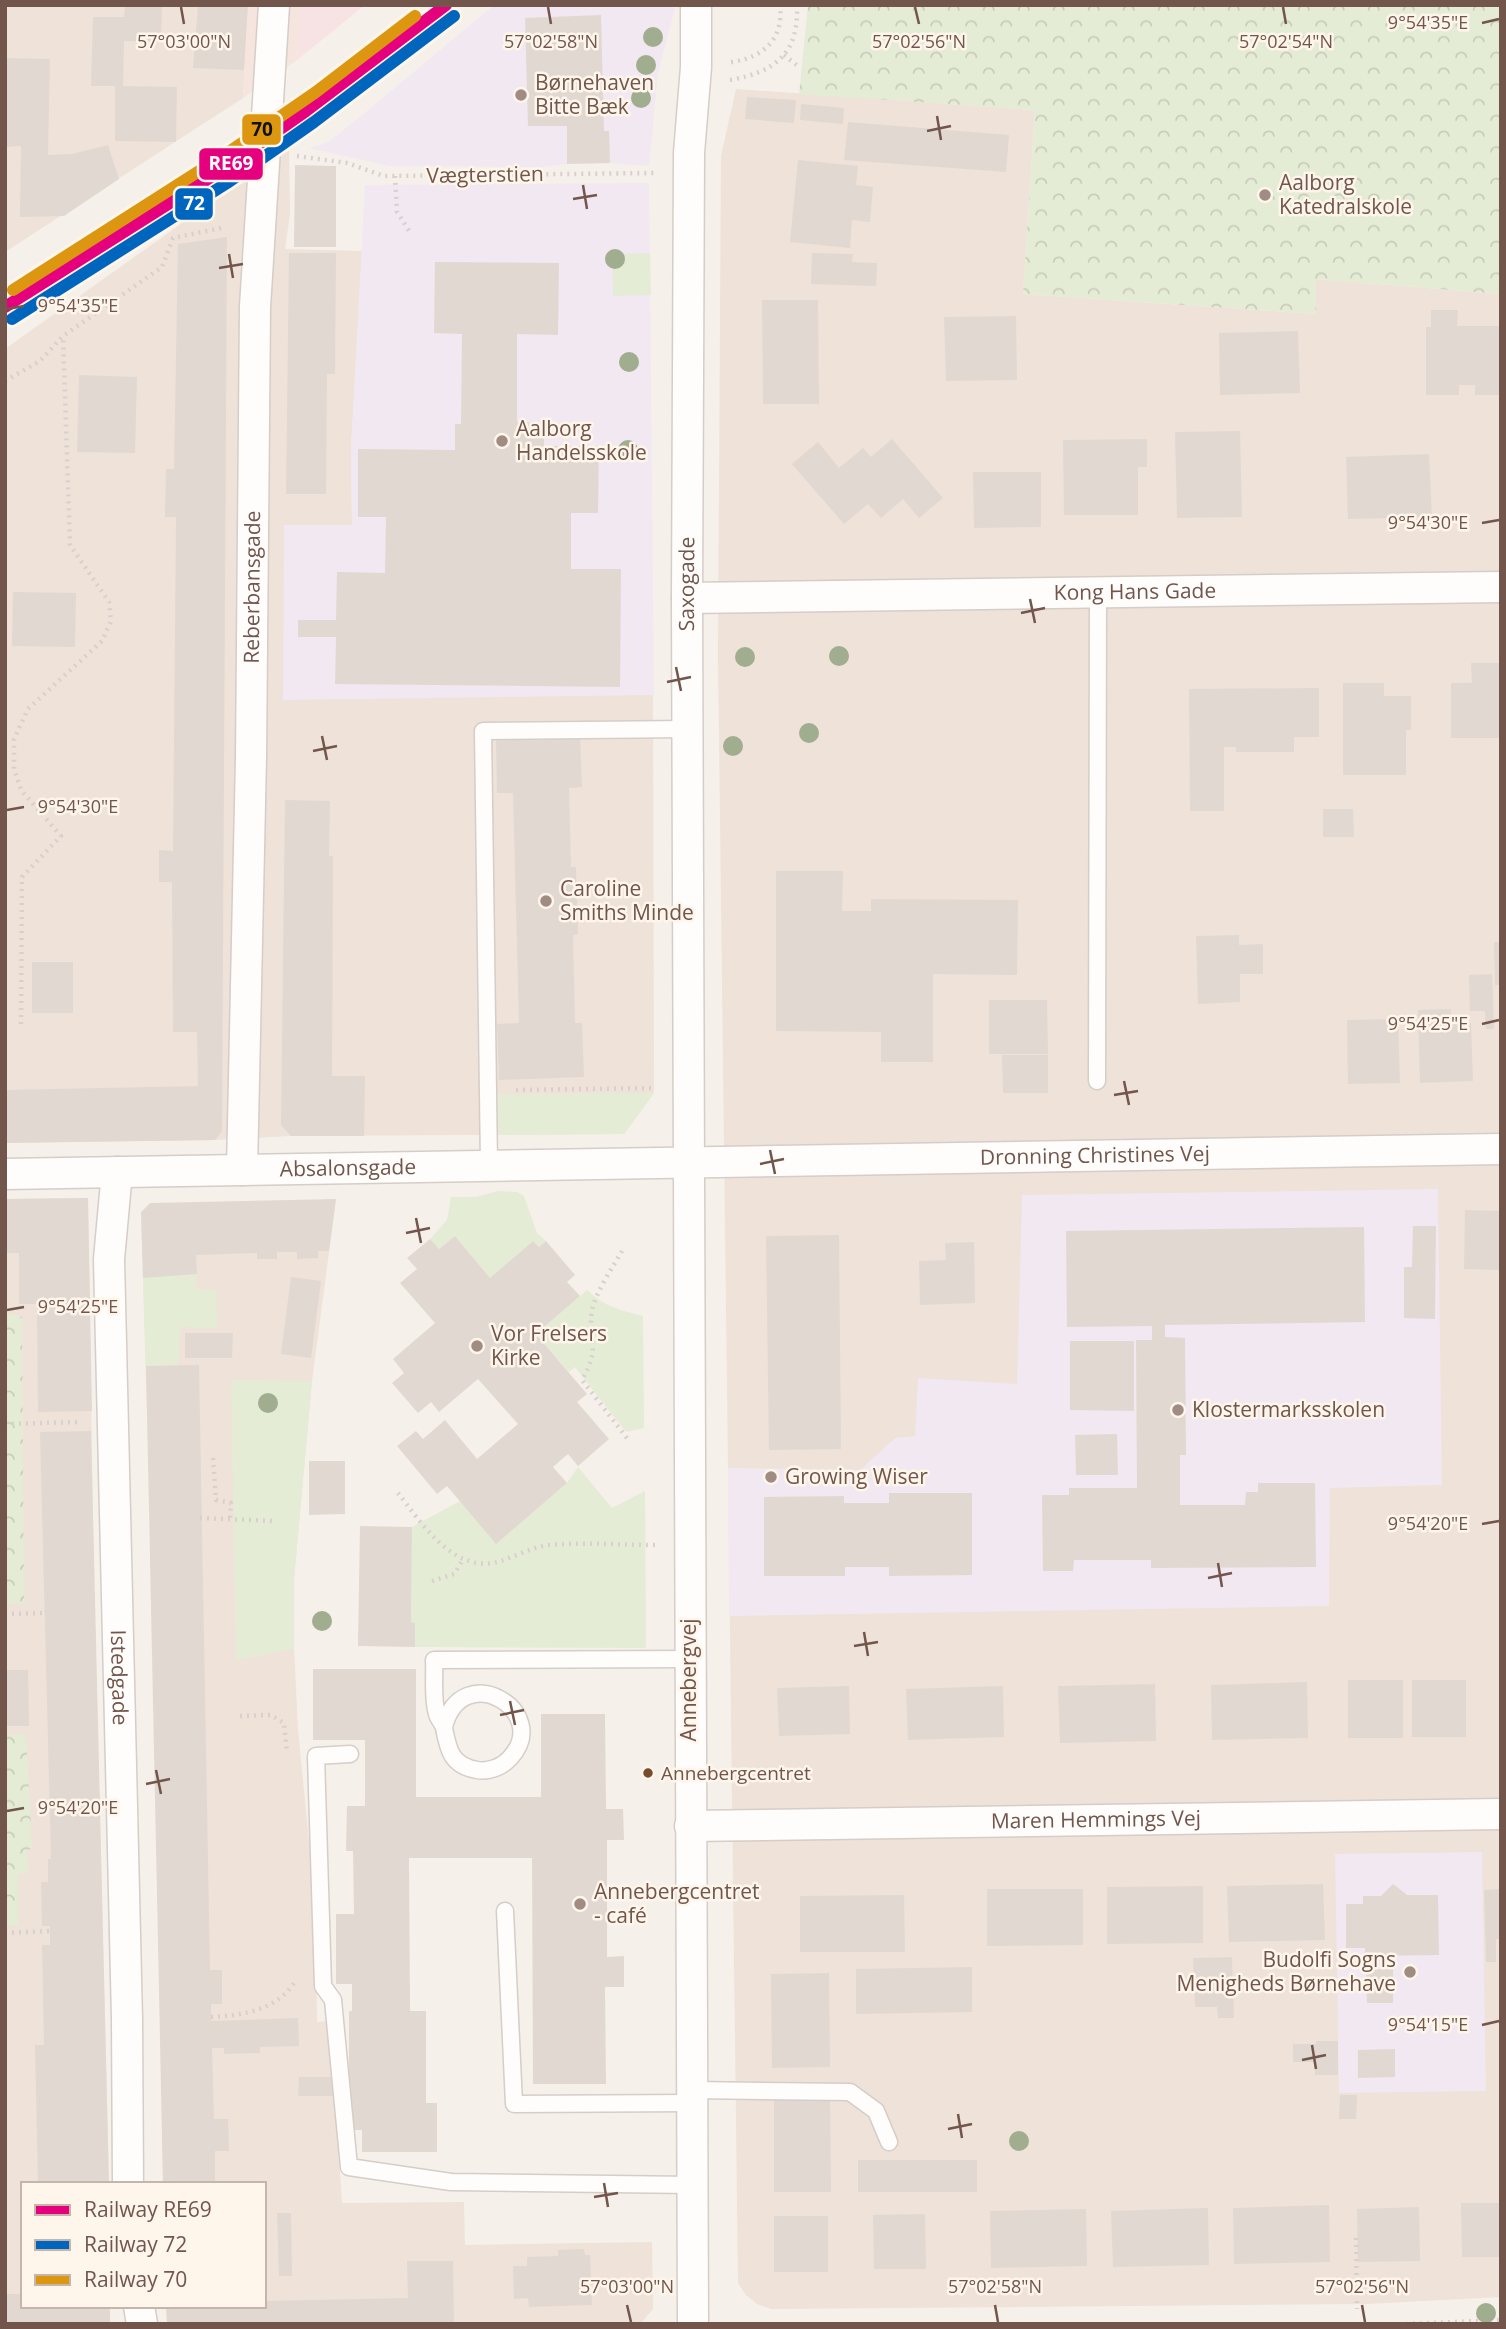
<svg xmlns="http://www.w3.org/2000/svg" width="1506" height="2329" font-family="'Open Sans',sans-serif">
	<defs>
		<pattern id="forest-crowns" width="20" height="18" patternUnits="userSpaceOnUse" patternTransform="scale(1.75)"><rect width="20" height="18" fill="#e5ecd6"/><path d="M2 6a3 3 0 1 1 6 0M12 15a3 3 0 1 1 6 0" fill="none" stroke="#c8ccb9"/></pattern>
	</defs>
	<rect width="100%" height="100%" fill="#f6f0ea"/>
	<g fill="#efe2d8">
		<polygon points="5,5 248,5 243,98 5,252"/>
		<polygon points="736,89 1035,110 1023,294 1316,314 1316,279 1501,294 1501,2297 1365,2304 771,2309 757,2304 746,2295 738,2283 718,655 721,156"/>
		<polygon points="289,147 290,214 285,249 362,251 351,449 352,526 283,699 653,694 654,1093 624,1134 291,1136 215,1140 5,1143 5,349"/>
		<polygon points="88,1198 94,1584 109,2184 23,2184 23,2306 5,2324 5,1199"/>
		<polygon points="336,1199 312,1381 294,1579 294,1649 298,1729 316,1915 317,2022 329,2021 342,2203 464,2202 465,2245 652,2242 653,2309 640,2324 167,2324 166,2306 264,2306 264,2184 163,2184 152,1582 141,1212"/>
	</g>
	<polygon fill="#f6e4de" points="248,5 301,5 297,60 243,98"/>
	<g fill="#f1e8f1">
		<polygon points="494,5 659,5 675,8 658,73 649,166 610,163 567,164 543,167 389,166 309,148 327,143 360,117"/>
		<polygon points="649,183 654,695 283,700 284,525 352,525 351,449 365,185"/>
		<polygon points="1438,1189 1442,1485 1330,1488 1329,1606 729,1616 728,1468 860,1470 895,1438 915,1436 918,1378 1017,1384 1022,1195"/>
		<polygon points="1482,1852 1486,2091 1339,2093 1335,1854"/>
	</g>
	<polygon fill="#f7e3e4" points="301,5 365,5 297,60"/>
	<g fill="#e5ecd6">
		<polygon points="650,253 651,295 613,296 612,254"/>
		<polygon points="654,1093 624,1134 499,1135 497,1094"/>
		<polygon points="498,1191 517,1192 524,1196 537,1233 546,1241 539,1247 533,1241 490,1278 455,1236 439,1249 430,1239 447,1220 451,1197 476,1197"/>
		<polygon points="197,1274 195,1289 216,1290 217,1328 180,1327 178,1365 146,1366 143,1278"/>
		<path d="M587 1290C603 1306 622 1311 643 1316L644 1428 626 1432 575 1367 569 1372 536 1334Z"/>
		<polygon points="231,1380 312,1381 294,1579 294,1649 236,1660"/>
		<polygon points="578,1467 612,1508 645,1491 646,1648 415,1647 415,1623 411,1622 412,1527 460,1501 496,1543 567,1483"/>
	</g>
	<g fill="url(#forest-crowns)">
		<polygon points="808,5 1501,5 1501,294 1316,279 1316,314 1023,294 1035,110 799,94"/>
		<polygon points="5,1313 22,1317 24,1604 5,1604"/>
		<polygon points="26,1734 32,1848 26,1851 28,1872 18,1874 18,1925 5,1926 5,1735"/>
	</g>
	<g fill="#e2d8d2">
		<polygon points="125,5 162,5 161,42 124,41 123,86 177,87 176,142 115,141 115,86 91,86 93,17 124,17"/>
		<polygon points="198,5 248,5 244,70 193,68"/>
		<polygon points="601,15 604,131 609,131 610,163 567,164 567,126 528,126 525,18"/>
		<polygon points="7,58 50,59 48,155 72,154 108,145 119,179 64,216 20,217 21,146 7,147"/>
		<polygon points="747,97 796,100 794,123 745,119"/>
		<polygon points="801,104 844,108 843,124 800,120"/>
		<polygon points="848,122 1009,135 1006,172 844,160"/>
		<polygon points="798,160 858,166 856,185 873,187 870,222 852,220 850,248 790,242"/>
		<polygon points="295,165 336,166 336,247 294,247"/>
		<polygon points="227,237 222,1131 215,1140 5,1143 5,1090 198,1086 197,1032 173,1032 172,882 159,882 159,850 173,851 176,517 165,517 166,469 174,469 178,244"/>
		<polygon points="289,253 336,253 335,374 327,374 326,494 286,494"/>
		<polygon points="812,253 853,254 852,262 877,263 876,286 811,284"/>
		<polygon points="435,262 559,263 558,335 517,334 517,422 544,423 544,446 599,446 598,513 571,513 571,569 621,569 620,687 335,684 336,637 298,637 298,620 336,620 337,572 385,573 386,517 358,517 358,449 455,450 455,424 461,424 462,334 434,333"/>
		<polygon points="762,300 818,300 819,404 763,404"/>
		<polygon points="1431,310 1458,310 1457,326 1501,326 1501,395 1475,395 1475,385 1459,385 1459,395 1426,395 1426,327 1431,327"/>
		<polygon points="1016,316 1017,380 946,381 944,317"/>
		<polygon points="1298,331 1300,393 1220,395 1219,333"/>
		<polygon points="79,375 137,377 135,453 77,452"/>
		<polygon points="1240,431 1242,517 1177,518 1175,432"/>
		<polygon points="892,439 943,498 919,518 903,499 881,518 868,504 844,524 792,464 818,442 839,468 863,448 871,457"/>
		<polygon points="1147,439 1147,467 1138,467 1138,515 1064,515 1063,440"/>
		<polygon points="1429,454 1432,517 1348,519 1346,457"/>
		<polygon points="973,472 1041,472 1041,527 974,528"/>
		<polygon points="13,592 76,593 75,647 12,646"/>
		<polygon points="1471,663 1501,663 1501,738 1451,738 1451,683 1472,683"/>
		<polygon points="1343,683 1384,683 1384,696 1411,696 1411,730 1406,730 1406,775 1343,775"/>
		<polygon points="1319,688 1319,737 1294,737 1294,752 1236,752 1236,747 1224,747 1224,811 1190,811 1189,689"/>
		<polygon points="580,738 582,787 569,788 571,867 576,867 578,934 573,935 575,1023 582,1023 584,1077 499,1080 497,1024 519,1023 513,793 497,793 496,739"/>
		<polygon points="285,800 330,801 329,856 333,856 332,1076 365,1076 364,1136 291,1136 281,1125"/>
		<polygon points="1323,809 1353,809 1354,837 1323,837"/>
		<polygon points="776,871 843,871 842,911 871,911 871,899 1018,900 1017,975 933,974 933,1062 881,1062 881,1032 776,1031"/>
		<polygon points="1239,935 1239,945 1263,944 1263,974 1240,974 1240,1002 1198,1004 1196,936"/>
		<polygon points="1494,942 1501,942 1501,985 1495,985"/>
		<rect x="32" y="962" width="41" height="51"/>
		<polygon points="1492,974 1494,1029 1486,1029 1485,1011 1470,1011 1469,975"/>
		<polygon points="989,1000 1047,1000 1048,1054 989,1054"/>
		<polygon points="1451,1009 1451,1024 1471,1023 1473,1081 1420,1083 1418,1010"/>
		<polygon points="1398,1019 1400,1083 1348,1084 1347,1020"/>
		<polygon points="1002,1055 1048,1055 1048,1093 1003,1093"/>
		<polygon points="88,1198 92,1411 38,1412 37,1304 19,1304 19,1253 5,1253 5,1199"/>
		<polygon points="336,1199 329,1251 318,1251 318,1258 297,1259 297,1252 277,1252 277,1259 257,1259 257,1253 196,1255 197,1274 143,1278 141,1212 150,1203"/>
		<polygon points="1465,1210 1501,1211 1501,1270 1464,1269"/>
		<polygon points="1413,1226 1436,1226 1435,1319 1404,1318 1404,1267 1412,1267"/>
		<polygon points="1364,1227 1365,1322 1165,1325 1165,1337 1185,1338 1186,1455 1180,1455 1180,1505 1245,1505 1246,1492 1258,1492 1258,1483 1315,1483 1316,1567 1151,1568 1151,1560 1074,1560 1073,1571 1043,1571 1042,1495 1069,1495 1069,1488 1137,1488 1136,1340 1152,1340 1152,1326 1067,1327 1066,1231"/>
		<polygon points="839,1235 841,1449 769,1450 766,1236"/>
		<polygon points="455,1236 490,1278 533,1241 539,1247 546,1241 575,1275 567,1282 580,1296 536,1334 587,1394 577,1402 609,1439 578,1466 568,1454 553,1467 567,1483 496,1544 447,1486 437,1494 397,1446 416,1431 423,1439 445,1420 477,1459 518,1424 478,1379 439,1412 431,1402 418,1413 392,1383 404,1373 393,1359 435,1323 400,1283 417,1269 407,1258 430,1239 439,1249"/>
		<polygon points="974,1242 975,1303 920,1305 919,1261 946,1260 945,1243"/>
		<polygon points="291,1277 321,1281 311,1358 281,1354"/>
		<polygon points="185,1333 233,1333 232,1358 185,1358"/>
		<polygon points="1070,1341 1134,1341 1134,1411 1070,1410"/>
		<polygon points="199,1365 210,1970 222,1970 222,2004 211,2004 211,2021 298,2018 299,2046 260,2047 260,2053 224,2054 224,2048 212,2048 214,2119 228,2119 229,2151 215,2151 215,2184 163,2184 146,1366"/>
		<polygon points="91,1431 109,2184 38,2184 35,2045 44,2045 42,1945 50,1945 50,1926 42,1926 41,1882 48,1882 48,1859 51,1859 40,1432"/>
		<polygon points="1117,1434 1118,1475 1076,1475 1075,1435"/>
		<polygon points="309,1461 345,1461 345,1514 309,1515"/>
		<polygon points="889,1493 972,1493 972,1575 889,1576 889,1567 845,1567 845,1576 764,1576 764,1497 844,1496 844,1503 889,1503"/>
		<polygon points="360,1526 412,1527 411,1622 415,1623 415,1647 358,1646"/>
		<polygon points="313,1669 416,1669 416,1797 541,1797 541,1714 605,1714 606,1809 623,1809 624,1840 607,1840 607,1957 624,1956 624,1987 605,1987 606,2084 533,2084 532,1858 409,1858 410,2011 426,2011 426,2103 437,2103 437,2152 362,2152 362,2130 349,2130 349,2011 352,2011 352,1984 336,1984 336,1914 354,1914 353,1851 346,1851 347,1806 365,1806 365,1740 313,1740"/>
		<polygon points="5,1670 28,1670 29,1726 5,1726"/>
		<rect x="1348" y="1680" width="55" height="58"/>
		<rect x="1412" y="1680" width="54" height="57"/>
		<polygon points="1307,1682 1308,1738 1212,1740 1211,1685"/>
		<polygon points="1155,1684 1156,1741 1060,1743 1058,1686"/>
		<polygon points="849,1686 850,1734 779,1736 777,1688"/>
		<polygon points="1003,1686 1004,1737 908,1740 906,1689"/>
		<polygon points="1323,1884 1325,1940 1229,1942 1227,1886"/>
		<polygon points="1393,1884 1407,1895 1438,1895 1439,1955 1365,1956 1365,1948 1346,1948 1346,1904 1363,1904 1363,1896 1381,1896"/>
		<polygon points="1203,1886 1203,1943 1107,1944 1107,1887"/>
		<polygon points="987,1889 1083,1889 1083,1945 987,1946"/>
		<polygon points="1501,1889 1501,1939 1496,1939 1496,1962 1486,1962 1484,1890"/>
		<polygon points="904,1895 905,1952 800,1952 800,1896"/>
		<polygon points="1232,1957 1234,2018 1218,2018 1217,2007 1195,2007 1193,1958"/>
		<polygon points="972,1967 972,2012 856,2014 856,1969"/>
		<polygon points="1366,1969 1393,1969 1393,2003 1367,2003"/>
		<polygon points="829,1973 830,2067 772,2068 771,1974"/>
		<polygon points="1316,2041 1338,2041 1338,2075 1315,2075 1315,2062 1293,2062 1293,2044 1316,2044"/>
		<polygon points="1395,2049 1395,2077 1358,2078 1358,2050"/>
		<polygon points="299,2077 334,2077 335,2096 298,2096"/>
		<polygon points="1340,2095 1357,2095 1356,2119 1339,2119"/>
		<polygon points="774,2098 830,2098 831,2192 774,2192"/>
		<rect x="858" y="2160" width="119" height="32"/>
		<polygon points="1461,2203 1501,2203 1501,2257 1462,2257"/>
		<polygon points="1329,2205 1330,2262 1234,2264 1233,2208"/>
		<polygon points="1419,2207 1420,2261 1358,2262 1357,2209"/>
		<polygon points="1208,2208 1209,2265 1113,2267 1111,2211"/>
		<polygon points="1086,2209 1087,2266 991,2268 990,2211"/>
		<polygon points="277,2213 291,2213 292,2276 279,2276"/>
		<polygon points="925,2214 926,2269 874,2269 873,2215"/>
		<rect x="774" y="2216" width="54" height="56"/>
		<polygon points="584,2249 585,2255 590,2255 592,2305 529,2307 528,2298 514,2299 513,2266 527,2266 527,2257 558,2256 558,2250"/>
		<polygon points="407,2261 453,2261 454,2324 167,2324 166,2306 264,2306 264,2301 408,2298"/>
		<polygon points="5,2294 23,2294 23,2306 110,2306 110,2324 5,2324"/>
	</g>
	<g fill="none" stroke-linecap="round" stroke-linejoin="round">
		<defs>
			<g id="lane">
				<polyline points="1097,1081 1098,592"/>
				<polyline points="489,1165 483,731 688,729"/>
				<path d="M444 1727C462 1657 553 1712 510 1758 502 1767 489 1772 477 1770 451 1766 448 1749 444 1728 443 1723 438 1719 437 1714 432 1698 435 1677 434 1660L690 1659"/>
				<polyline points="350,1754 316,1756 323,1986 333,2000 349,2167 451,2182 693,2185"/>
				<polyline points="505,1911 514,2104 692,2103"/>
				<polyline points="692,2090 850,2092 876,2111 889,2142"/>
			</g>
			<g id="street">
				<path id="s1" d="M687 598 1501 587"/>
				<path id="s2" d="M242 1170 251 757 255 307 274 5"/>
				<path id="s3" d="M117 1172 109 1259 127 2019 128 2184"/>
				<path id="s4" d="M5 1174 1501 1149"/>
				<path id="s5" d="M690 1826 1501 1814"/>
				<polyline points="139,2306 142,2324"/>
				<path id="s6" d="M693 2324 687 598 689 153 696 67V5"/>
			</g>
		</defs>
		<use href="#lane" stroke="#d5cdc8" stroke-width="19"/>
		<use href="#street" stroke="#d5cdc8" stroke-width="33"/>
		<g stroke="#d9d0ce" stroke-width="4.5" stroke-dasharray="2 5" stroke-linecap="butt">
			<polyline points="784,55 799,67"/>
			<path d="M731 62C763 58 784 39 780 5"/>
			<path d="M730 80C775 72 799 54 797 5"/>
			<polyline points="297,156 347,163 384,176 656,173"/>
			<polyline points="395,176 397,212 410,232"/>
			<polyline points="5,381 40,361 63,336 162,267 173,238 226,227"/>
			<polyline points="21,1024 22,877 61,836 21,790 14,769 14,739 28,709 102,641 111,621 109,602 70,545 63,336"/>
			<polyline points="516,1090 654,1088"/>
			<path d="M622 1251C613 1267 595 1293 592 1311 587 1343 602 1345 582 1380L630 1442"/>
			<polyline points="5,1424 78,1422"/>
			<polyline points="213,1458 216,1500 231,1503 230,1519"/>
			<path d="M398 1493C420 1521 451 1570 493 1563 512 1559 530 1547 549 1545 585 1542 621 1545 657 1545"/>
			<polyline points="200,1518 274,1521"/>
			<polyline points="432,1581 454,1574 464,1558"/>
			<polyline points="5,1614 45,1613"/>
			<polyline points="240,1716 271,1715 284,1723 287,1752"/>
			<polyline points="5,1933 50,1931"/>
			<path d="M211 2017C243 2015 275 2011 294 1983"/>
			<polyline points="1356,2238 1357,2309"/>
			<polyline points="1406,2324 1501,2320"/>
		</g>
		<use href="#lane" stroke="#fefdfc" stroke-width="16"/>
		<use href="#street" stroke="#fefdfc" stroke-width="30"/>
		<defs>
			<polyline id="rail-1" points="5,307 219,172 306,111 446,5"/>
			<polyline id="rail-2" points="12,319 227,183 314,122 454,16"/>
			<polyline id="rail-3" points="13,290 229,152 316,92 415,16"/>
		</defs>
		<use href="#rail-1" stroke="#fef5eb" stroke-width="18"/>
		<use href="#rail-2" stroke="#fef5eb" stroke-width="18"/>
		<use href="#rail-3" stroke="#fef5eb" stroke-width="18"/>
		<use href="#rail-1" stroke="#e5007d" stroke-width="12"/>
		<use href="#rail-2" stroke="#0065bd" stroke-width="12"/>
		<use href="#rail-3" stroke="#dc960f" stroke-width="12"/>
	</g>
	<g fill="#a0ae8f">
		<circle cx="653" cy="37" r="10"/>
		<circle cx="646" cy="65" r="10"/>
		<circle cx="641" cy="98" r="10"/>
		<circle cx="615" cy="259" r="10"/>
		<circle cx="629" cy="362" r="10"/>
		<circle cx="628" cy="450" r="10"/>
		<circle cx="839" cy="656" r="10"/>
		<circle cx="745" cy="657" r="10"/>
		<circle cx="809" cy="733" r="10"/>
		<circle cx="733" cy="746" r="10"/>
		<circle cx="268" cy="1403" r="10"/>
		<circle cx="322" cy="1621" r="10"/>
		<circle cx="1019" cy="2141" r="10"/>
		<circle cx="1486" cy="2313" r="10"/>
	</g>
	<path fill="none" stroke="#72564c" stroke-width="2.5" d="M181 7 184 24M548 7 551 24M915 7 919 24M1283 7 1286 24M1482 23 1499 19M937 116 941 140M927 131 951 126M583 185 587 209M573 199 597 195M229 254 233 278M219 268 243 264M7 309 24 306M1482 523 1499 520M1030 599 1035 623M1021 613 1045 608M676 667 681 691M667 682 691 677M322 736 327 760M313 751 337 746M7 810 24 807M1482 1024 1499 1020M1124 1081 1129 1105M1114 1095 1138 1091M770 1150 775 1174M760 1164 784 1159M416 1218 421 1243M406 1233 430 1228M7 1310 24 1307M1482 1524 1499 1521M1218 1563 1222 1587M1208 1578 1232 1573M864 1632 868 1656M854 1646 878 1642M510 1701 515 1725M500 1715 524 1710M156 1770 161 1794M146 1784 170 1779M7 1811 24 1808M1482 2025 1499 2021M1312 2045 1316 2069M1302 2060 1326 2055M958 2114 962 2138M948 2129 972 2124M604 2183 608 2207M594 2197 618 2193M627 2305 631 2322M995 2305 998 2322M1362 2305 1365 2322"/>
	<g fill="#a08c83" stroke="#fef5eb" stroke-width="2.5">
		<circle cx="521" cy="95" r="7"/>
		<circle cx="1265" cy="195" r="7"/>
		<circle cx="502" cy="441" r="7"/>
		<circle cx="546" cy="901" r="7"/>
		<circle cx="477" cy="1346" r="7"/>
		<circle cx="1178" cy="1410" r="7"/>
		<circle cx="771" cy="1477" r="7"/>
		<circle cx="580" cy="1904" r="7"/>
		<circle cx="1410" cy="1972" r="7"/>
	</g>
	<circle fill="#7a4b2a" stroke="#fef5eb" stroke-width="2.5" cx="648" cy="1773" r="6"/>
	<g text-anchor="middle" stroke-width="5" stroke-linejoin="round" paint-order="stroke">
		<g font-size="19" fill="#72564c" stroke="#fef5eb" text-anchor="start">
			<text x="661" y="1780">Annebergcentret</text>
		</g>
		<g font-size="21" fill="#72564c" stroke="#fef5eb" text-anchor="start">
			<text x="535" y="90">Børnehaven<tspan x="535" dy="24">Bitte Bæk</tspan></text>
			<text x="1279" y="190">Aalborg<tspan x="1279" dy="24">Katedralskole</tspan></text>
			<text x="516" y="436">Aalborg<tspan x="516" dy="24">Handelsskole</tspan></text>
			<text x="560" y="896">Caroline<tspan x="560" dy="24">Smiths Minde</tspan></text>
			<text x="491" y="1341">Vor Frelsers<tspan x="491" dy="24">Kirke</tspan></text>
			<text x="1192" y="1417">Klostermarksskolen</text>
			<text x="785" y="1484">Growing Wiser</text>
			<text x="594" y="1899">Annebergcentret<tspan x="594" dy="24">- café</tspan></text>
			<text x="1396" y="1967" text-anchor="end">Budolfi Sogns<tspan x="1396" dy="24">Menigheds Børnehave</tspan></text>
		</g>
		<g font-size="21" fill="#72564c" stroke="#fef5eb">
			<text transform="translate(485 175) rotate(-1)" y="7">Vægterstien</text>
			<text dy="7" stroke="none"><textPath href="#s6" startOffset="1740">Saxogade</textPath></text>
			<text dy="7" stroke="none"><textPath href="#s2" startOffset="583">Reberbansgade</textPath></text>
			<text dy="7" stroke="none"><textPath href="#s1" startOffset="448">Kong Hans Gade</textPath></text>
			<text dy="7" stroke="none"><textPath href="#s4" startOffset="1090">Dronning Christines Vej</textPath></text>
			<text dy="7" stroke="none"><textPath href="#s4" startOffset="343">Absalonsgade</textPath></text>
			<text dy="7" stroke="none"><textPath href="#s3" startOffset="506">Istedgade</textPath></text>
			<text transform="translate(689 1680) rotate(-90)" y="7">Annebergvej</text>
			<text dy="7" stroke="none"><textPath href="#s5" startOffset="406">Maren Hemmings Vej</textPath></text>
		</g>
	</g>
	<g font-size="18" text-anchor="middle" fill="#72564c" stroke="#fef5eb" stroke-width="5" stroke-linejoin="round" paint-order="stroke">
		<text x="1428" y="29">9°54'35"E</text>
		<text x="184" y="48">57°03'00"N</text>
		<text x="551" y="48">57°02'58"N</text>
		<text x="919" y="48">57°02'56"N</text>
		<text x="1286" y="48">57°02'54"N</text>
		<text x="78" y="312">9°54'35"E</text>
		<text x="1428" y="529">9°54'30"E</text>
		<text x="78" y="813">9°54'30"E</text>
		<text x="1428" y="1030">9°54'25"E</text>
		<text x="78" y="1313">9°54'25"E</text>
		<text x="1428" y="1530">9°54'20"E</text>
		<text x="78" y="1814">9°54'20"E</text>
		<text x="1428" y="2031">9°54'15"E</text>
		<text x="627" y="2293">57°03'00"N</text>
		<text x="995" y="2293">57°02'58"N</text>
		<text x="1362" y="2293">57°02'56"N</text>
	</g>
	<g stroke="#fef5eb" stroke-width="2.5">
		<rect x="241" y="113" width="41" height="33" rx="7" fill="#dc960f"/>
		<rect x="198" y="147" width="66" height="34" rx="7" fill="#e5007d"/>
		<rect x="174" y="187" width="40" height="34" rx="7" fill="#0065bd"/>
	</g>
	<g font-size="19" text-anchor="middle" font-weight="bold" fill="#fff">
		<text x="231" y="170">RE69</text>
		<text x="194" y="210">72</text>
	</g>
	<g font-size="19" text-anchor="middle" font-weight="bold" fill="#111">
		<text x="262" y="136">70</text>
	</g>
	<rect width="1506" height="2329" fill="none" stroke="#72564c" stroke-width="14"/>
	<rect x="21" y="2182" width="245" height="126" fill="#fef5eb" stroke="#c6b5ab" stroke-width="2"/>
	<rect x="35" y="2205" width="35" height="10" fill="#e5007d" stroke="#c6b5ab" stroke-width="2"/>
	<text x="84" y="2217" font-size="21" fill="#72564c">Railway RE69</text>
	<rect x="35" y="2240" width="35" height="10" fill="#0065bd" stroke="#c6b5ab" stroke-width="2"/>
	<text x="84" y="2252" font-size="21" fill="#72564c">Railway 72</text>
	<rect x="35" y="2275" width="35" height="10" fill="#dc960f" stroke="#c6b5ab" stroke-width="2"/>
	<text x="84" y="2287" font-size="21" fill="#72564c">Railway 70</text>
</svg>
